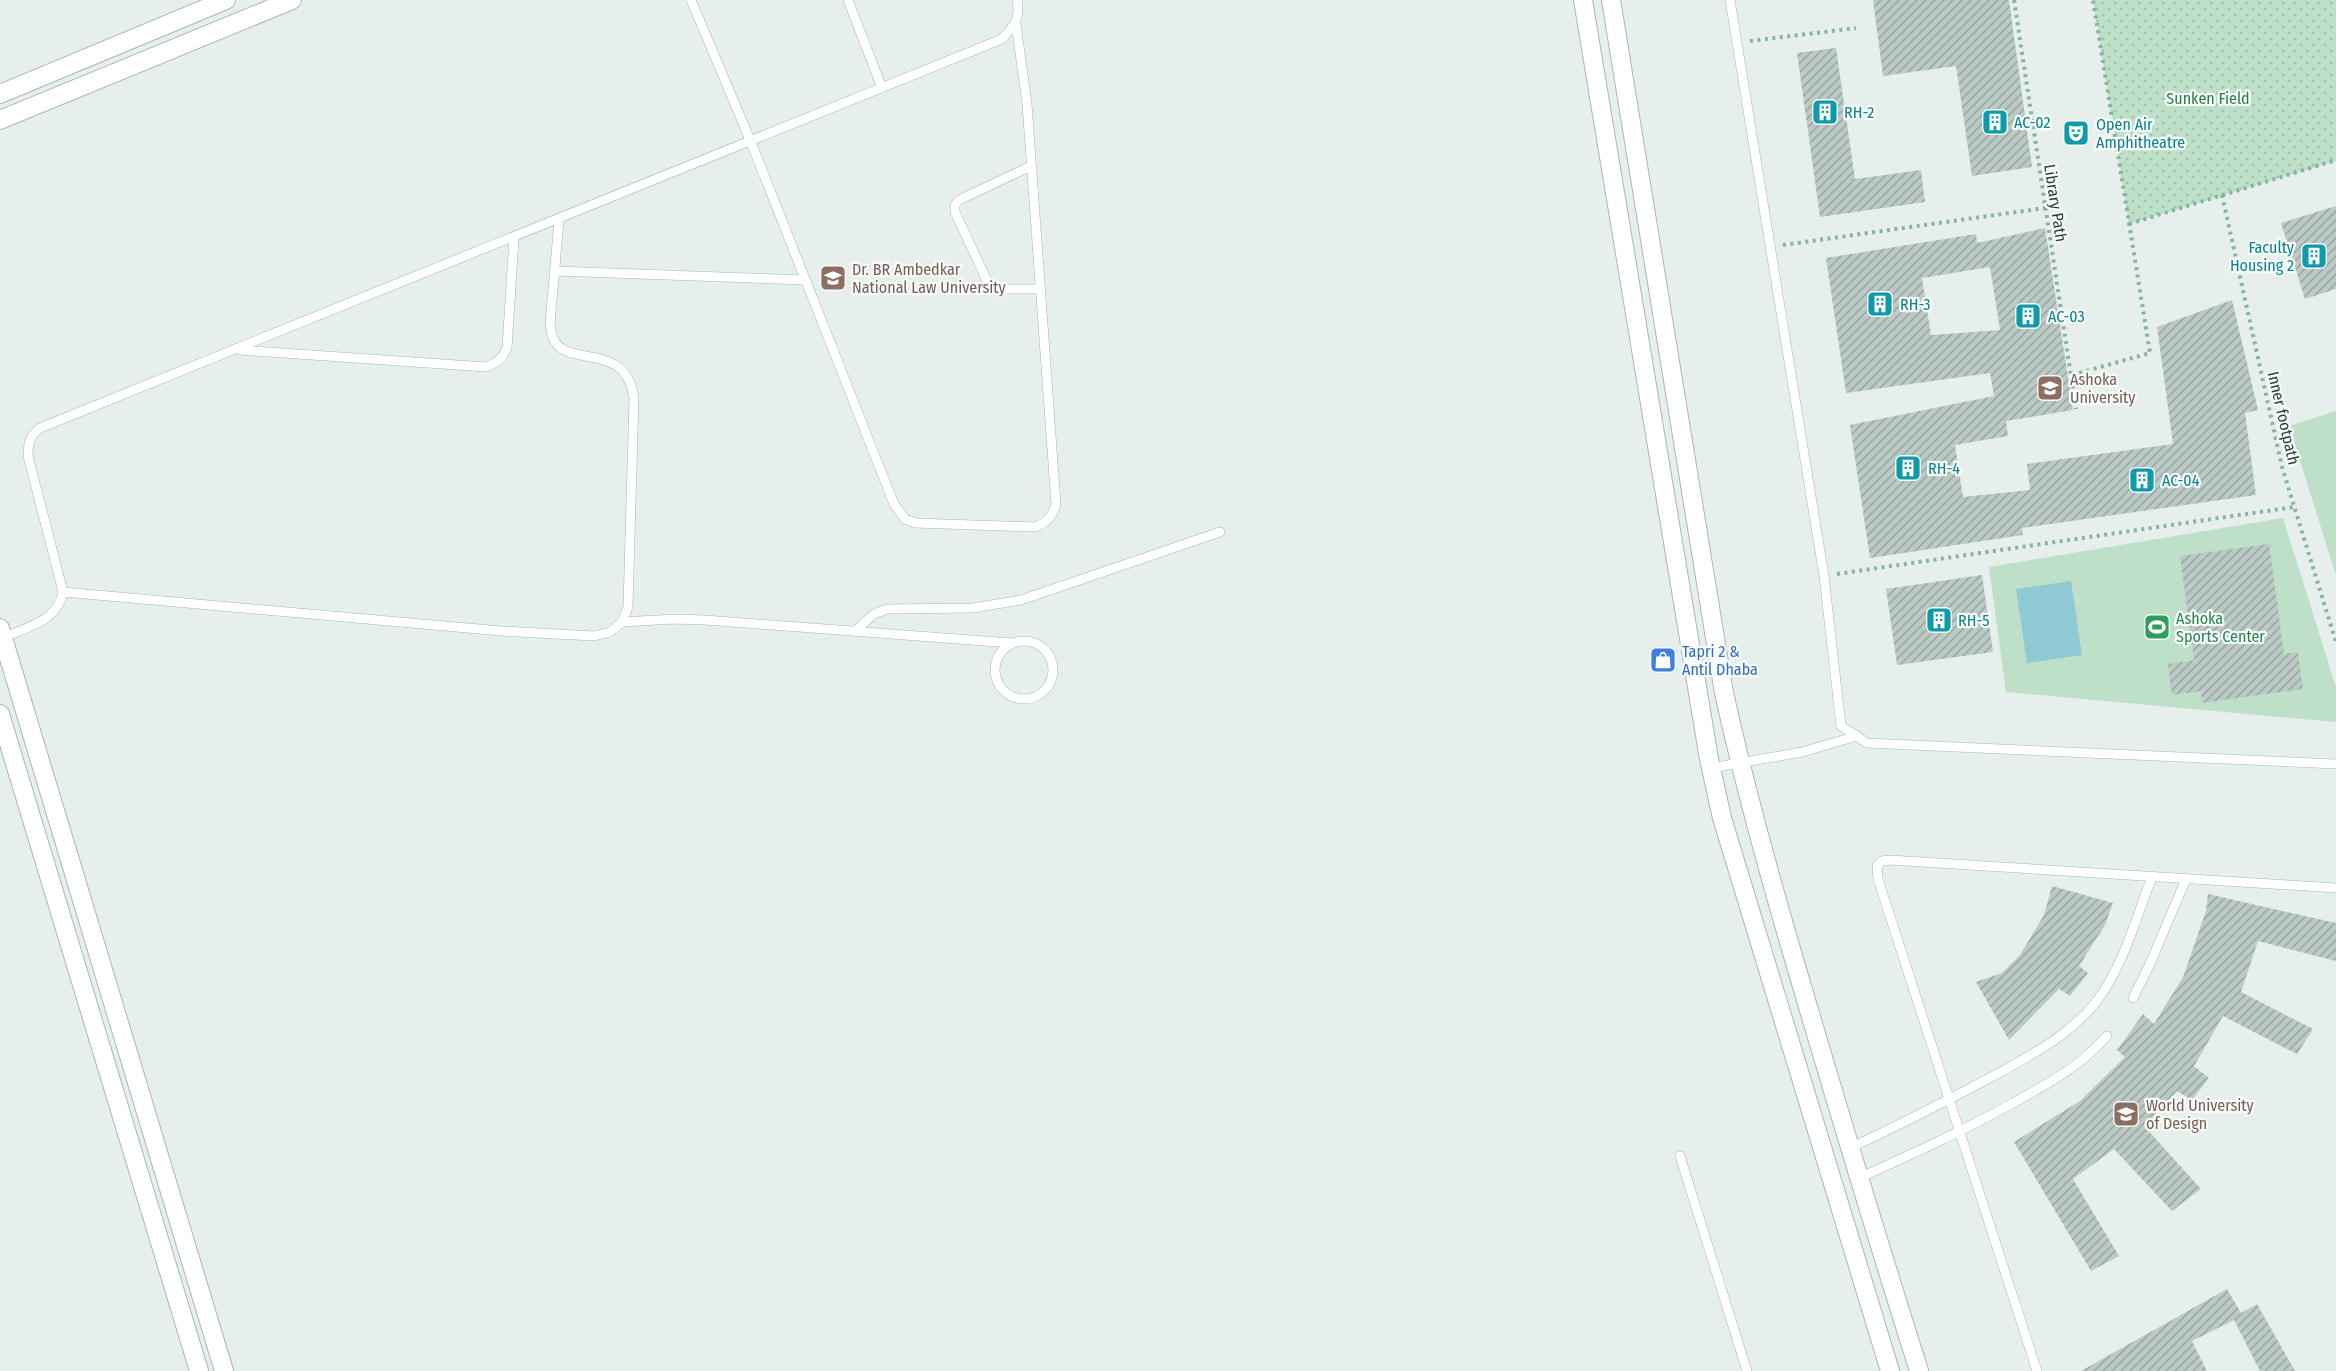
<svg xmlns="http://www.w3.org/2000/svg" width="2336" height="1371" font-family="'Fira Sans Condensed',sans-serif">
	<defs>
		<pattern id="green-dots" width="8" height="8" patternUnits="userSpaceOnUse" patternTransform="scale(1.5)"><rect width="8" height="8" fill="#bfe0c8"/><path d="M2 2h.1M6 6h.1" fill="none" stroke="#a4c1ad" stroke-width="1.8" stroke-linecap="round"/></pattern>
		<pattern id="building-hatch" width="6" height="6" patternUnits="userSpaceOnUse" patternTransform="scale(1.5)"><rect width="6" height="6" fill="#bbcac4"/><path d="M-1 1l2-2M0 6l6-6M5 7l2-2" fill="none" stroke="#98a6a0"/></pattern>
	</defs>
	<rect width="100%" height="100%" fill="#e6efeb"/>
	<polygon fill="url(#green-dots)" points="2093,0 2336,0 2336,161 2129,224"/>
	<g fill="#bfe0c8">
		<polygon points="2336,411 2336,575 2289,426"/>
		<polygon points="2283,518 2336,687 2336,722 2006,692 1989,567"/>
	</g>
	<polygon fill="#8ec9d4" points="2071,581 2082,655 2027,663 2016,589"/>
	<g fill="url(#building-hatch)" fill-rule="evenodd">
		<polygon points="1873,0 2009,0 2032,167 1972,176 1956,66 1883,76"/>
		<polygon points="1836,48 1855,179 1921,170 1925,202 1820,217 1797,53"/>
		<polygon points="2336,206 2336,289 2305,299 2281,223"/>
		<path d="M2045 228 2073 410 2006 421 2008 436 1955 445 1963 497 2030 490 2027 464 2173 444 2157 327 2232 300 2258 410 2245 413 2256 495 2022 528 2023 535 1870 558 1850 425 1994 396 1990 373 1846 393 1826 258 1976 234 1977 243ZM1990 267 2000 330 1931 335 1922 278Z"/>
		<polygon points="2269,544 2284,654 2298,652 2303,689 2202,703 2201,691 2172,695 2168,664 2194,660 2180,556"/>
		<polygon points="1982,575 1993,652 1897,665 1886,589"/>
		<polygon points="2052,886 2113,903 2105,925 2079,966 2088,973 2070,996 2059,989 2009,1040 1976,982 2002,973 2020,955 2044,915"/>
		<polygon points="2208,894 2336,923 2336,961 2258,941 2241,992 2313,1029 2297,1054 2223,1016 2194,1066 2209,1078 2192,1100 2177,1091 2144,1126 2201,1189 2172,1211 2114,1149 2073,1179 2119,1256 2091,1271 2014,1142 2080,1101 2125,1057 2117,1050 2143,1014 2154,1024 2183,977 2206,911"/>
		<polygon points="2227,1289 2241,1313 2257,1304 2295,1371 2260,1371 2234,1320 2192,1341 2207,1371 2081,1371"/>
	</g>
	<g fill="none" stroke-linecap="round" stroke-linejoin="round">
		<defs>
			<g id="lane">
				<path d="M691 0 751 142 894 504 905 519 915 523 1035 527C1048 522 1052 517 1056 504L1027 104 1016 24"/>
				<polyline points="848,0 882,88"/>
				<polyline points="1730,0 1824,576 1841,726 1867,743 2336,764"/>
				<polyline points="1031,166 959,200 955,205 955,212 990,287 995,289 1040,289"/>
				<polyline points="555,271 806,280"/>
				<path d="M240 350 486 367C497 363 502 359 507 348L514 238"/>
				<path d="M63 592 501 631 594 636 610 632 622 622 628 607 634 398C626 339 566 370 553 338 551 334 551 328 550 324L559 220"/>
				<polyline points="622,622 674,619 705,620 1011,643"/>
				<polyline points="855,631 874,614 887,609 973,608 1021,600 1220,532"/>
				<path d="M3 638C27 627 58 621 63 592L28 456C28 443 30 436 40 428L1002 39C1014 26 1021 19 1017 0"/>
				<circle cx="1024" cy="670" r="29"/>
				<polyline points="1711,768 1802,752 1857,736"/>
				<polyline points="2133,998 2150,964 2186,879"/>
				<path d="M1850 1148C1900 1125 1948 1100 1997 1074 2033 1054 2070 1035 2096 1002 2123 967 2136 918 2152 877"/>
				<polyline points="1680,1156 1747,1371"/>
				<path d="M1859 1178C1910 1155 1961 1132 2011 1104 2049 1083 2077 1069 2107 1036"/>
				<polyline points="2037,1371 1878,879 1877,866 1882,861 1890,860 2336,888"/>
			</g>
			<g id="street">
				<polyline points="1583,0 1709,759 1722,818 1890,1371"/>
				<path d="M1611 0 1724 693C1749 806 1781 916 1814 1027 1848 1142 1883 1257 1919 1371"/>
				<polyline points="0,94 226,0"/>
				<polyline points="0,120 292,0"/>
				<polyline points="0,628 224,1371"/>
				<polyline points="0,714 199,1371"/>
			</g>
		</defs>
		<use href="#lane" stroke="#a8b8b2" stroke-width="10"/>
		<use href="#street" stroke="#a8b8b2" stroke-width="20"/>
		<g stroke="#86b3a5" stroke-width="4" stroke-dasharray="3 4.5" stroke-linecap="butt">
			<polyline points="2014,0 2076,409"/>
			<polyline points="1750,41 1856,28"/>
			<polyline points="2222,195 2282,467 2336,642"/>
			<polyline points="2129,224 2336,160"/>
			<polyline points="1783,245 2045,208"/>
			<polyline points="2072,375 2150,353 2093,0"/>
			<polyline points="1837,574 2294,507"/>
		</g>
		<use href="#lane" stroke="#fff" stroke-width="9"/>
		<use href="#street" stroke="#fff" stroke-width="18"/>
	</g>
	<defs>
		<symbol id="building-square" viewBox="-11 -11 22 22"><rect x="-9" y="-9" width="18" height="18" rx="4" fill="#0f9aa8" stroke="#f7fbf9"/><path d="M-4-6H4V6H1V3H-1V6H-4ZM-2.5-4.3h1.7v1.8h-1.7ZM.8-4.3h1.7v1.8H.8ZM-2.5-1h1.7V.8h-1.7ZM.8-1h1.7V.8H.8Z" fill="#fff"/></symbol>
		<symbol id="theatre-square" viewBox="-11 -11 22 22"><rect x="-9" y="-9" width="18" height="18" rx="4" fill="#0f9aa8" stroke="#f7fbf9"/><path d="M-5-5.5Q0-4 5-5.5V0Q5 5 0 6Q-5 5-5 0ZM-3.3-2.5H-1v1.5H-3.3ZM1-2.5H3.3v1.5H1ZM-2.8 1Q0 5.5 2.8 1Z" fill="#fff"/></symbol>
		<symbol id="university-square" viewBox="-11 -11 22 22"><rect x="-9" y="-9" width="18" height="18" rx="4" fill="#8d6e63" stroke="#f7fbf9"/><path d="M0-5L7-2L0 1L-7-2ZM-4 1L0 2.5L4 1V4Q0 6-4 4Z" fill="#fff"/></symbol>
		<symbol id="stadium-square" viewBox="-11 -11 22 22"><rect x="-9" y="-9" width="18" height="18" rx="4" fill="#2e9e5b" stroke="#f7fbf9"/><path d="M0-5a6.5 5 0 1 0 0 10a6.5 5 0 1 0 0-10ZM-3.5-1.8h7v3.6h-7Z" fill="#fff"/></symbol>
		<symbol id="shop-square" viewBox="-11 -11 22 22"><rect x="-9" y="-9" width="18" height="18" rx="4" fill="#3f7fe0" stroke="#f7fbf9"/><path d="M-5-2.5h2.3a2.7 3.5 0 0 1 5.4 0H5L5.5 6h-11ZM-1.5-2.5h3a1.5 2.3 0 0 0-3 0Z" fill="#fff"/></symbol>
	</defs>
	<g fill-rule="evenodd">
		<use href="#building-square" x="1810" y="97" width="30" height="30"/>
		<use href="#building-square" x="1980" y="107" width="30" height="30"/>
		<use href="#theatre-square" x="2061" y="118" width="30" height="30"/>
		<use href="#building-square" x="2299" y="241" width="30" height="30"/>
		<use href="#university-square" x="818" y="263" width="30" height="30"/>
		<use href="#building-square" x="1865" y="289" width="30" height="30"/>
		<use href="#building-square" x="2013" y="301" width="30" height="30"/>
		<use href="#university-square" x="2035" y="373" width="30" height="30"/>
		<use href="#building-square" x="1893" y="453" width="30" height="30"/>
		<use href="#building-square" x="2127" y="465" width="30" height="30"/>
		<use href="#building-square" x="1924" y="605" width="30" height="30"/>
		<use href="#stadium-square" x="2142" y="612" width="30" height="30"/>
		<use href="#shop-square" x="1648" y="645" width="30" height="30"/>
		<use href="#university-square" x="2111" y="1099" width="30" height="30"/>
	</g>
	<g text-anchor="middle" stroke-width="4.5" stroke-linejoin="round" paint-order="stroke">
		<g font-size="16" fill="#2d7a4b" stroke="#f7fbf9">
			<text x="2208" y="104">Sunken Field</text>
		</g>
		<g font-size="16" fill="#0d838f" stroke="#f7fbf9" text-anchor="start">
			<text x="1844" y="118">RH-2</text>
			<text x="2014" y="128">AC-02</text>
			<text x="2096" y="130">Open Air<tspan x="2096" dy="18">Amphitheatre</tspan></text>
			<text x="2294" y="253" text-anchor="end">Faculty<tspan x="2294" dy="18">Housing 2</tspan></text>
			<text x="1900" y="310">RH-3</text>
			<text x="2048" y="322">AC-03</text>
			<text x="1928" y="474">RH-4</text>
			<text x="2162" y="486">AC-04</text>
			<text x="1958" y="626">RH-5</text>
		</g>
		<g font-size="16" fill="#24423a" stroke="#f7fbf9">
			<text transform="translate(2056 203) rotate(81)" y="6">Library Path</text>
			<text transform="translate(2284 418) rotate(77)" y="6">Inner footpath</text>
		</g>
		<g font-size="16" fill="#785e54" stroke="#f7fbf9" text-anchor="start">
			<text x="852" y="275">Dr. BR Ambedkar<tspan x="852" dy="18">National Law University</tspan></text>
			<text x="2070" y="385">Ashoka<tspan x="2070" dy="18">University</tspan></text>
			<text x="2146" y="1111">World University<tspan x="2146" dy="18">of Design</tspan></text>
		</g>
		<g font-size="16" fill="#27864d" stroke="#f7fbf9" text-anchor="start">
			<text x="2176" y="624">Ashoka<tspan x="2176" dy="18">Sports Center</tspan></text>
		</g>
		<g font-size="16" fill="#366cbe" stroke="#f7fbf9" text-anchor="start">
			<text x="1682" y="657">Tapri 2 &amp;<tspan x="1682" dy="18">Antil Dhaba</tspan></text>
		</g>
	</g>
</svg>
